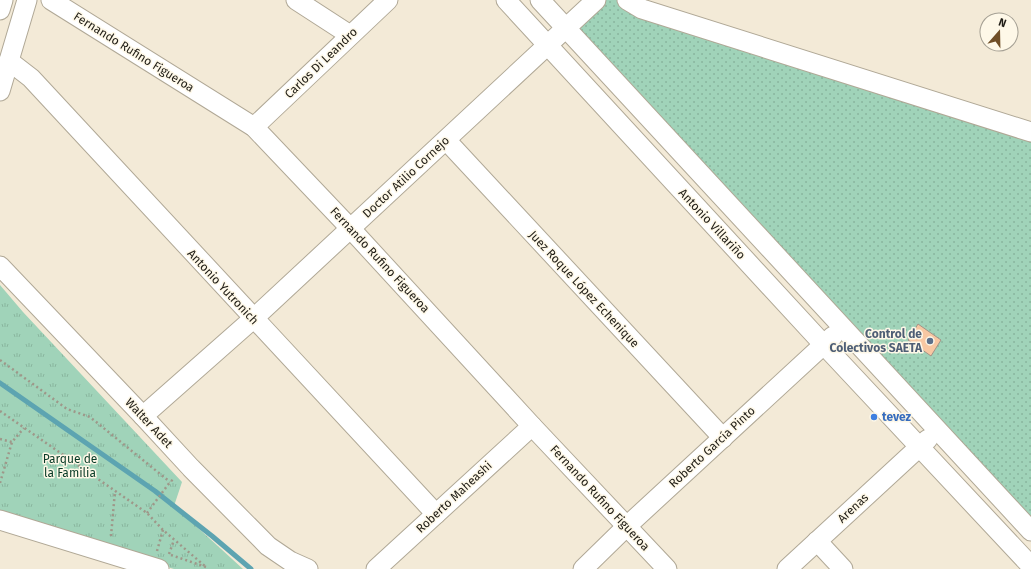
<svg xmlns="http://www.w3.org/2000/svg" width="1031" height="569" font-family="'Fira Sans',sans-serif">
	<defs>
		<pattern id="grass-dots" width="8" height="8" patternUnits="userSpaceOnUse"><rect width="8" height="8" fill="#a0d3b9"/><path d="M2 2h.1M6 6h.1" fill="none" stroke="#89b59e" stroke-width="1.8" stroke-linecap="round"/></pattern>
		<pattern id="park-tufts" width="24" height="20" patternUnits="userSpaceOnUse"><rect width="24" height="20" fill="#a0d3b9"/><path d="M3 7l-1-3M5 7V3M7 7l1-3M15 17l-1-3M17 17v-4M19 17l1-3" fill="none" stroke="#89b59e"/></pattern>
	</defs>
	<rect width="100%" height="100%" fill="#f3ead7"/>
	<polygon fill="url(#grass-dots)" points="596,0 630,0 1031,130 1031,530 567,28"/>
	<polygon fill="url(#park-tufts)" points="0,285 23,312 182,482 174,506 243,569 174,569 0,518"/>
	<g fill="none" stroke-linecap="round" stroke-linejoin="round">
		<polyline stroke="#5da4b1" stroke-width="5" points="0,383 155,491 212,536 251,569"/>
	</g>
	<polygon fill="#f7c7a2" stroke="#a49387" points="918,324 941,340 931,356 908,340"/>
	<g fill="none" stroke-linecap="round" stroke-linejoin="round">
		<defs>
			<g id="minor">
				<polyline points="51,0 254,127 350,228 532,426 667,569"/>
				<polyline points="296,0 350,35"/>
				<polyline points="506,0 824,345 1031,566"/>
				<polyline points="540,0 1031,531"/>
				<polyline points="627,0 642,9 1031,132"/>
				<polyline points="0,10 3,0"/>
				<polyline points="9,61 31,78 436,514"/>
				<polyline points="0,91 27,0"/>
				<polyline points="254,127 388,0"/>
				<polyline points="446,140 723,438"/>
				<polyline points="0,266 143,416 191,468 268,546 290,561 308,569"/>
				<polyline points="143,416 253,319 596,0"/>
				<polyline points="0,520 159,569"/>
				<polyline points="817,541 843,569"/>
				<polyline points="376,569 532,426"/>
				<polyline points="583,569 627,526 833,336"/>
				<polyline points="787,569 928,439"/>
			</g>
		</defs>
		<use href="#minor" stroke="#b0a896" stroke-width="21"/>
		<g stroke="#9e9789" stroke-width="2.5" stroke-dasharray="2 3" stroke-linecap="butt">
			<polyline points="0,360 67,409 90,417 170,482"/>
			<polyline points="0,411 147,513 163,530 206,567"/>
			<polyline points="0,439 12,442"/>
			<polyline points="0,483 12,442 24,428"/>
			<polyline points="147,513 170,482 175,478"/>
			<polyline points="111,536 115,491"/>
			<polyline points="157,551 163,530"/>
			<polyline points="169,554 174,540"/>
			<polyline points="171,555 206,567 208,569"/>
		</g>
		<use href="#minor" stroke="#fff" stroke-width="19"/>
	</g>
	<circle fill="#5c6f8a" stroke="#fef8e8" stroke-width="1.5" cx="930" cy="341" r="4"/>
	<circle fill="#3f7fe0" stroke="#fef8e8" stroke-width="1.5" cx="874" cy="417" r="4"/>
	<g text-anchor="middle" stroke-width="3" stroke-linejoin="round" paint-order="stroke">
		<g font-size="12" fill="#1f1c15" stroke="#fef8e8">
			<text transform="translate(134 52) rotate(32)" y="4">Fernando Rufino Figueroa</text>
			<text transform="translate(321 63) rotate(-44)" y="4">Carlos Di Leandro</text>
			<text transform="translate(406 177) rotate(-43)" y="4">Doctor Atilio Cornejo</text>
			<text transform="translate(712 224) rotate(47)" y="4">Antonio Villariño</text>
			<text transform="translate(380 260) rotate(47)" y="4">Fernando Rufino Figueroa</text>
			<text transform="translate(223 287) rotate(47)" y="4">Antonio Yutronich</text>
			<text transform="translate(584 289) rotate(47)" y="4">Juez Roque López Echenique</text>
			<text transform="translate(149 423) rotate(47)" y="4">Walter Adet</text>
			<text transform="translate(712 447) rotate(-43)" y="4">Roberto García Pinto</text>
			<text transform="translate(454 497) rotate(-43)" y="4">Roberto Maheashi</text>
			<text transform="translate(600 498) rotate(47)" y="4">Fernando Rufino Figueroa</text>
			<text transform="translate(853 508) rotate(-43)" y="4">Arenas</text>
		</g>
		<g font-size="12" font-weight="bold" fill="#4e5e75" stroke="#fef8e8" text-anchor="end">
			<text x="922" y="338">Control de<tspan x="922" dy="14">Colectivos SAETA</tspan></text>
		</g>
		<g font-size="12" font-weight="bold" fill="#366cbe" stroke="#fef8e8" text-anchor="start">
			<text x="882" y="421">tevez</text>
		</g>
		<g font-size="12" fill="#073a26" stroke="#fef8e8">
			<text x="70" y="463">Parque de<tspan x="70" dy="14">la Familia</tspan></text>
		</g>
	</g>
	<g transform="translate(999 32) rotate(20)"><circle r="19" fill="#fef8e8" stroke="#a5a094"/>
	<path d="M0-3L7 15L0 10L-7 15Z" fill="#704e26"/>
	<text y="-6" font-size="11" font-weight="bold" text-anchor="middle" fill="#1f1c15">N</text>
	</g>
</svg>
